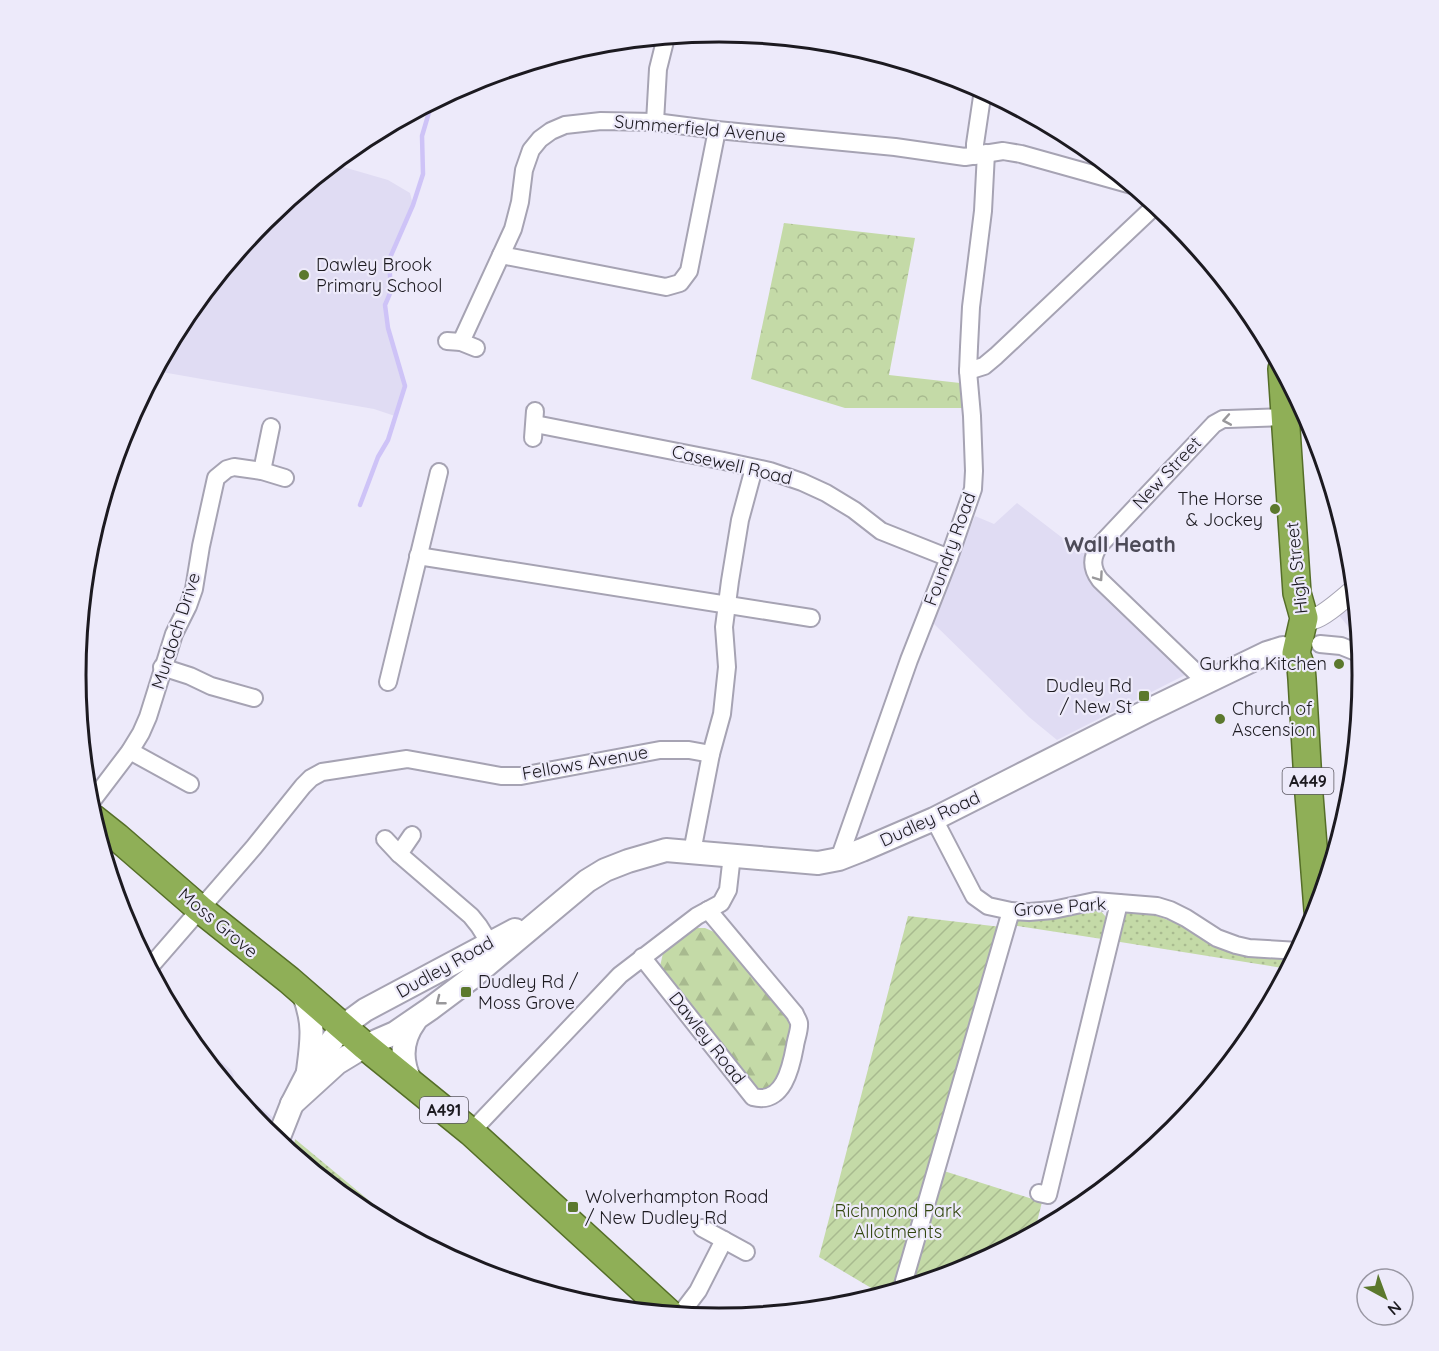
<svg xmlns="http://www.w3.org/2000/svg" width="1439" height="1351" font-family="Quicksand,sans-serif">
	<defs>
		<pattern id="grass-dots" width="8" height="8" patternUnits="userSpaceOnUse" patternTransform="scale(1.5)"><rect width="8" height="8" fill="#c4daa7"/><path d="M2 2h.1M6 6h.1" fill="none" stroke="#a8ba8f" stroke-width="1.8" stroke-linecap="round"/></pattern>
		<pattern id="forest-firs" width="22" height="20" patternUnits="userSpaceOnUse" patternTransform="scale(1.5)"><rect width="22" height="20" fill="#c4daa7"/><path d="M5 1l3.5 6h-7zM16 11l3.5 6h-7z" fill="#a8ba8f"/></pattern>
		<pattern id="park-crowns" width="20" height="18" patternUnits="userSpaceOnUse" patternTransform="scale(1.5)"><rect width="20" height="18" fill="#c4daa7"/><path d="M2 6a3 3 0 1 1 6 0M12 15a3 3 0 1 1 6 0" fill="none" stroke="#a8ba8f"/></pattern>
		<pattern id="garden-furrows" width="10" height="10" patternUnits="userSpaceOnUse" patternTransform="scale(1.5)"><rect width="10" height="10" fill="#c4daa7"/><path d="M-1 1l2-2M0 10L10 0M9 11l2-2" fill="none" stroke="#a8ba8f"/></pattern>
	</defs>
	<rect width="100%" height="100%" fill="#edeafa"/>
	<g fill="#e0dcf3">
		<polygon points="333,164 388,180 410,193 413,205 389,260 391,291 385,305 388,328 405,386 395,416 374,409 156,371 184,317 264,220"/>
		<polygon points="1017,503 1082,553 1090,553 1089,563 1187,674 1057,740 1029,717 931,621 975,516 994,524"/>
		<polygon points="1356,597 1360,638 1357,637 1337,613"/>
		<polygon points="181,1027 231,1070 234,1076 230,1085 274,1118 268,1134 264,1131 184,1033"/>
	</g>
	<g fill="url(#grass-dots)">
		<polygon points="1091,907 1099,909 1106,917 1102,939 1011,925 1011,917 1036,921"/>
		<polygon points="1141,910 1176,923 1211,942 1296,957 1289,969 1114,941 1124,914 1130,911"/>
		<polygon points="295,1139 418,1241 361,1211 293,1154"/>
	</g>
	<polygon fill="url(#forest-firs)" points="693,928 705,928 721,935 793,1023 783,1075 769,1093 755,1090 659,971 663,953 675,939"/>
	<polygon fill="url(#park-crowns)" points="784,223 915,238 889,375 960,383 962,408 845,408 751,379"/>
	<polygon fill="url(#garden-furrows)" points="908,916 1001,927 944,1171 1042,1202 1034,1234 966,1271 883,1295 819,1257"/>
	<g fill="none" stroke-linecap="round" stroke-linejoin="round">
		<polyline stroke="#cec3f7" stroke-width="4.5" points="360,505 378,457 388,440 405,386 388,328 385,305 391,291 389,260 413,205 423,174 422,136 432,102"/>
		<defs>
			<g id="minor">
				<polyline points="655,122 658,69 666,37"/>
				<polyline points="975,156 975,144 983,90"/>
				<polyline points="501,255 666,287 680,283 689,271 717,130"/>
				<polyline points="447,341 461,342 476,348"/>
				<polyline points="461,342 513,229 520,202 524,170 531,150 540,139 551,131 565,125 601,121 655,122 717,130 895,147 965,157 1003,151 1021,154 1132,185"/>
				<polyline points="968,371 984,366 996,356 1156,205"/>
				<polyline points="535,424 724,461 770,471 802,482 826,493 854,510 881,531 949,558"/>
				<polyline points="533,438 535,411"/>
				<polyline points="262,471 271,427"/>
				<polyline points="418,556 811,618"/>
				<polyline points="1320,644 1341,646 1361,654"/>
				<polyline points="162,667 190,676 211,686 254,698"/>
				<polyline points="388,682 439,472"/>
				<path d="M1206 682 1100 580C1091 568 1091 557 1100 545L1214 424 1223 419H1228L1285 417"/>
				<polyline points="130,751 190,784"/>
				<polyline points="89,805 130,751 141,733 148,717 174,634 188,606 194,589 201,546 216,478 227,469 234,467 262,471 285,478"/>
				<polyline points="934,819 974,896 988,906 1011,911 1029,912 1053,910 1095,901 1157,906 1170,910 1186,918 1217,938 1236,945 1249,948 1299,951"/>
				<polyline points="385,839 399,854 471,916 479,926 489,942"/>
				<polyline points="692,852 711,754 722,714 727,667 724,627 730,581 740,520 754,468"/>
				<polyline points="399,854 412,835"/>
				<polyline points="839,859 909,660 949,558 973,489 974,471 972,416 968,371 969,347 971,307 983,211 986,153"/>
				<path d="M642 957 753 1097C783 1105 791 1068 795 1046 796 1039 800 1029 799 1023 798 1019 796 1017 795 1014L708 910"/>
				<polyline points="149,968 254,847 303,786 311,778 322,772 407,759 501,776 521,776 660,750 689,750 711,754"/>
				<polyline points="471,1132 620,975 697,916 721,903 728,890 732,855"/>
				<polyline points="1039,1193 1048,1195 1119,903"/>
				<polyline points="702,1228 746,1252"/>
				<polyline points="904,1281 1011,911"/>
				<polyline points="679,1316 698,1291 724,1240"/>
			</g>
			<path id="tertiary" d="M1304 618C1307 618 1311 619 1313 619 1325 616 1345 597 1355 589"/>
			<g id="secondary">
				<path d="M303 993C315 1022 312 1041 308 1071"/>
				<path d="M411 1082C400 1061 401 1040 415 1021"/>
				<polyline points="292,1104 337,1063 365,1046 395,1033 430,1009 470,979 587,881 605,870 628,861 666,850 818,863 839,859 862,850 934,819 1147,711 1267,653 1283,648 1296,653"/>
				<polyline points="277,1142 292,1104 308,1073 342,1027 365,1010 515,930"/>
			</g>
			<g id="trunk">
				<polyline points="1282,369 1297,593 1304,618 1296,653 1301,667 1302,679 1308,782 1318,910"/>
				<polyline points="93,818 117,837 200,909 289,980 365,1046 471,1132 671,1315"/>
			</g>
		</defs>
		<use href="#minor" stroke="#a6a3b3" stroke-width="20"/>
		<use href="#tertiary" stroke="#a6a3b3" stroke-width="22"/>
		<use href="#secondary" stroke="#a6a3b3" stroke-width="26"/>
		<use href="#trunk" stroke="#556e28" stroke-width="30"/>
		<use href="#minor" stroke="#fff" stroke-width="16"/>
		<use href="#tertiary" stroke="#fff" stroke-width="20"/>
		<use href="#secondary" stroke="#fff" stroke-width="22"/>
		<use href="#trunk" stroke="#8faf57" stroke-width="27"/>
	</g>
	<defs><path id="oneway-chevron" d="M-2-3.5L2.5 0L-2 3.5" fill="none" stroke-width="1.6" stroke-linecap="round" stroke-linejoin="round" transform="scale(1.5)"/></defs>
	<g stroke="#99989b">
		<use href="#oneway-chevron" transform="translate(1227 420) rotate(170)"/>
		<use href="#oneway-chevron" transform="translate(1099 577) rotate(55)"/>
		<use href="#oneway-chevron" transform="translate(440 1001) rotate(142)"/>
	</g>
	<g fill="#5b782d" stroke="#edeafa" stroke-width="2">
		<circle cx="304" cy="275" r="6"/>
		<circle cx="1275" cy="509" r="6"/>
		<circle cx="1339" cy="664" r="6"/>
		<rect x="1138" y="690" width="12" height="12" rx="3"/>
		<circle cx="1220" cy="719" r="6"/>
		<rect x="460" y="986" width="12" height="12" rx="3"/>
		<rect x="567" y="1201" width="12" height="12" rx="3"/>
	</g>
	<g text-anchor="middle" stroke-width="4.5" stroke-linejoin="round" paint-order="stroke">
		<g fill="#edeafa" stroke="#5b5861" stroke-width="1.5">
			<rect x="1282.5" y="768" width="51" height="26" rx="4.5"/>
			<rect x="420" y="1097" width="48" height="26" rx="4.5"/>
		</g>
		<g font-size="16" font-weight="bold" fill="#1c1a20">
			<text x="1308" y="787">A449</text>
			<text x="444" y="1116">A491</text>
		</g>
		<g font-size="18" fill="#1c1a20" stroke="#edeafa">
			<text transform="translate(700 129) rotate(5)" y="6">Summerfield Avenue</text>
			<text transform="translate(732 465) rotate(13)" y="6">Casewell Road</text>
			<text transform="translate(1167 473) rotate(-47)" y="6">New Street</text>
			<text transform="translate(950 549) rotate(-70)" y="6">Foundry Road</text>
			<text transform="translate(1297 568) rotate(-96)" y="6">High Street</text>
			<text transform="translate(176 631) rotate(-72)" y="6">Murdoch Drive</text>
			<text transform="translate(585 763) rotate(-10)" y="6">Fellows Avenue</text>
			<text transform="translate(930 819) rotate(-25)" y="6">Dudley Road</text>
			<text transform="translate(1060 907) rotate(-4)" y="6">Grove Park</text>
			<text transform="translate(218 923) rotate(40)" y="6">Moss Grove</text>
			<text transform="translate(445 967) rotate(-29)" y="6">Dudley Road</text>
			<text transform="translate(707 1038) rotate(52)" y="6">Dawley Road</text>
		</g>
		<g font-size="18" fill="#1c1a20" stroke="#edeafa" text-anchor="start">
			<text x="316" y="271">Dawley Brook<tspan x="316" dy="21">Primary School</tspan></text>
			<text x="1263" y="505" text-anchor="end">The Horse<tspan x="1263" dy="21">&amp; Jockey</tspan></text>
			<text x="1327" y="670" text-anchor="end">Gurkha Kitchen</text>
			<text x="1132" y="692" text-anchor="end">Dudley Rd<tspan x="1132" dy="21">/ New St</tspan></text>
			<text x="1232" y="715">Church of<tspan x="1232" dy="21">Ascension</tspan></text>
			<text x="478" y="988">Dudley Rd /<tspan x="478" dy="21">Moss Grove</tspan></text>
			<text x="585" y="1203">Wolverhampton Road<tspan x="585" dy="21">/ New Dudley Rd</tspan></text>
		</g>
		<g font-size="18" fill="#32460f" stroke="#edeafa">
			<text x="898" y="1217">Richmond Park<tspan x="898" dy="21">Allotments</tspan></text>
		</g>
		<g font-size="21" font-weight="bold" fill="#4d4b58" stroke="#edeafa">
			<text x="1120" y="552">Wall Heath</text>
		</g>
	</g>
	<path d="M0 0H1439V1351H0ZM86 675a633 633 0 1 1 1266 0a633 633 0 1 1-1266 0Z" fill="#edeafa" fill-rule="evenodd"/>
	<path fill="none" stroke="#1c1a20" stroke-width="3" d="M86 675a633 633 0 1 1 1266 0a633 633 0 1 1-1266 0Z"/>
	<g transform="translate(1385 1297) rotate(139)"><circle r="28" fill="#edeafa" stroke="#9997a3" stroke-width="1.5"/>
	<path d="M0-4.5L10 22L0 15L-10 22Z" fill="#5b782d"/>
	<text y="-9" font-size="16" font-weight="bold" text-anchor="middle" fill="#1c1a20">N</text>
	</g>
</svg>
